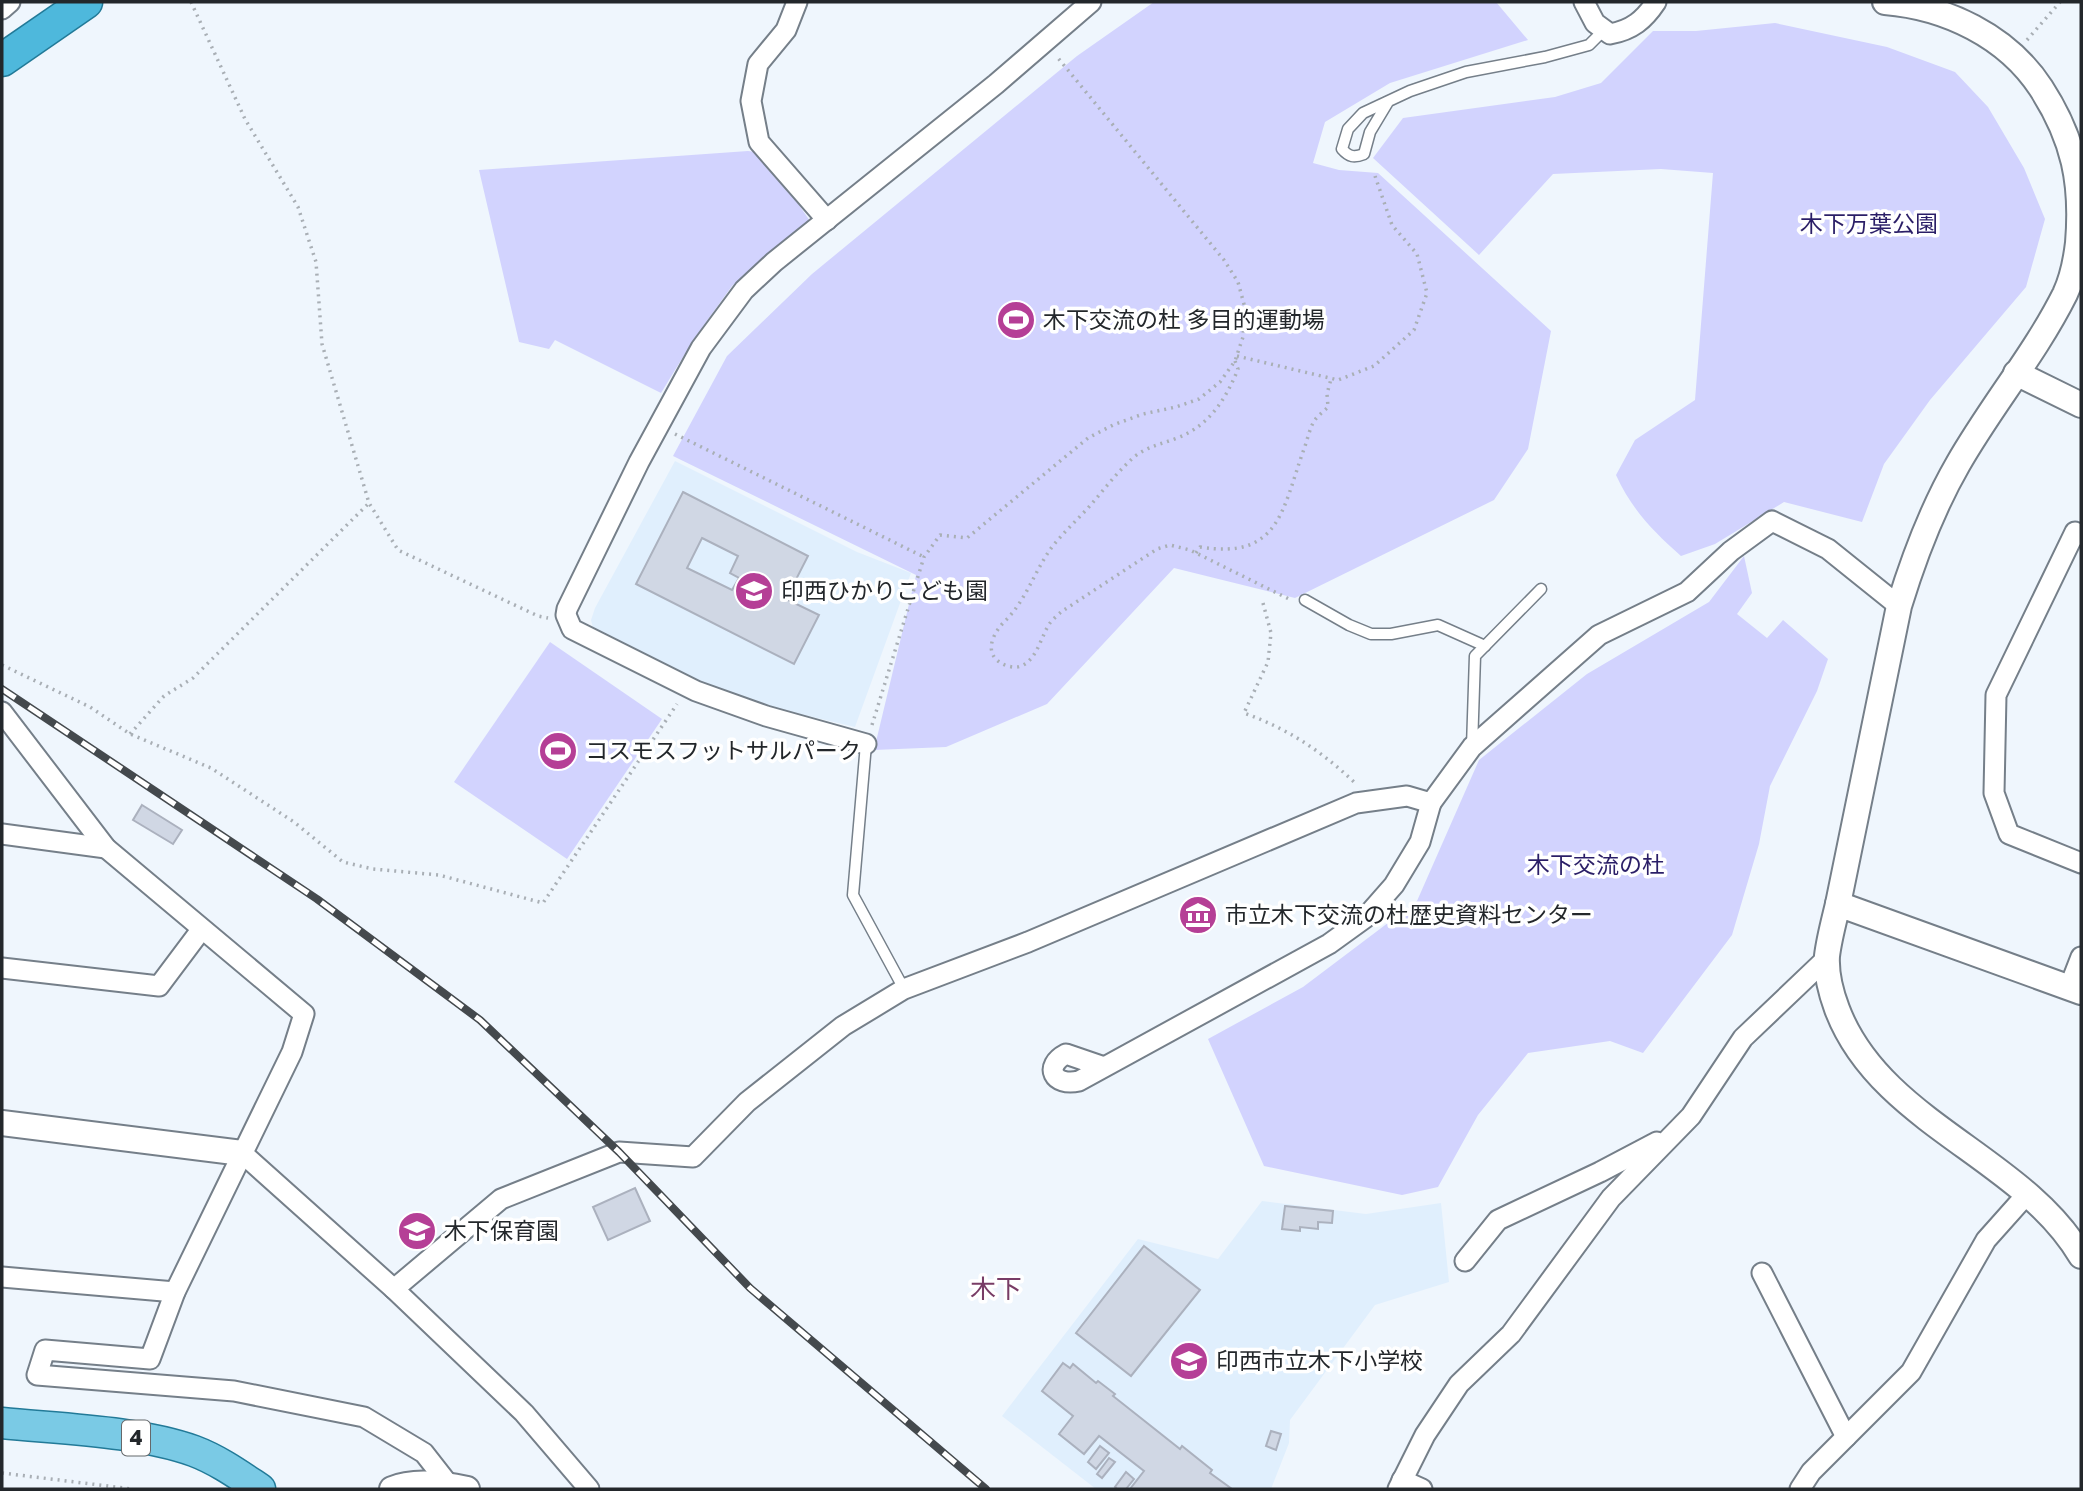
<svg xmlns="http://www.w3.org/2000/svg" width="2083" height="1491" font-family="'Golos Text','Noto Sans JP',sans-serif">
	<rect width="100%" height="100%" fill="#eff6fd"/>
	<g fill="#e0effd">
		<polygon points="675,461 857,552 911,573 855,727 775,708 674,672 599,633 593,628 591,620 595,608"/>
		<polygon points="1262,1201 1366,1214 1441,1203 1449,1282 1375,1305 1290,1420 1289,1443 1271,1489 1096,1489 1002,1416 1138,1239 1218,1259"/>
	</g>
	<g fill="#d2d3fe">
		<polygon points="1154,2 1496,2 1528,40 1390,83 1325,122 1313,163 1339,170 1378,173 1551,331 1528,449 1494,500 1295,598 1174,568 1047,704 946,747 874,750 916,575 673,456 727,356 812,274 1077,56"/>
		<path d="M1775 23 1887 47 1955 72 1988 107 2024 168 2045 219 2026 287 1930 400 1884 464 1862 522 1784 502 1715 544 1681 556C1653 531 1632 510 1616 475L1635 440 1695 400 1713 173 1661 169 1553 174 1479 255 1373 158 1403 118 1555 97 1601 83 1653 31H1696Z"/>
		<polygon points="748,151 763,153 810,221 732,286 694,339 661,393 555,340 549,349 519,342 479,170"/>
		<polygon points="1744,556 1752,593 1737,614 1767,638 1783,620 1828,659 1817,691 1770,786 1759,844 1732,935 1643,1053 1610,1041 1528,1053 1478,1115 1438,1187 1402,1195 1264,1166 1208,1039 1303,987 1417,901 1479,760 1587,674 1709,602"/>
		<polygon points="550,642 662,719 567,859 454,782"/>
	</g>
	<g fill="#d0d7e4" stroke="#abb1be" stroke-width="2" fill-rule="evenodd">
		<path d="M683 492 808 556 786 599 819 615 794 664 636 584ZM702 538 738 556 730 573 739 578 732 590 687 568Z"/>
		<polygon points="142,805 182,830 173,844 133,820"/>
		<polygon points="635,1188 650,1221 608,1240 593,1207"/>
		<polygon points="1285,1206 1333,1211 1332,1223 1318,1222 1318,1229 1300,1227 1300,1231 1282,1229"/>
		<polygon points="1144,1246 1200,1290 1131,1376 1076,1333"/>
		<polygon points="1063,1363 1070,1368 1073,1364 1096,1383 1098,1381 1115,1394 1113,1396 1180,1449 1182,1446 1212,1470 1210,1473 1232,1489 1130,1489 1144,1471 1099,1436 1084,1454 1059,1434 1073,1416 1042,1391"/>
		<polygon points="1271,1431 1281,1434 1276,1450 1266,1446"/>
		<polygon points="1100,1446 1109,1453 1096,1469 1088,1462"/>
		<polygon points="1109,1458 1115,1462 1102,1478 1097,1474"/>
		<polygon points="1126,1472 1134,1479 1126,1489 1117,1489 1115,1487"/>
	</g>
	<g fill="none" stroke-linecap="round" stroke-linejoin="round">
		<defs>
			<g id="service">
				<path d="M1388 102 1370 132 1364 154C1354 158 1349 157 1342 149L1348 129 1363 113 1410 91 1466 72 1545 57 1589 45 1603 31"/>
				<polyline points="1305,600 1349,625 1371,634 1391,634 1438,625 1485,646"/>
				<polyline points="866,744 853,895 904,989"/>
				<polyline points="1472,747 1475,656 1541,589"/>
			</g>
			<g id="minor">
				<polyline points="797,2 786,30 758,64 751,101 759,142 827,220"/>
				<path d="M1584 2 1595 23 1610 34C1632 30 1644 20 1656 2"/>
				<polyline points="2,9 10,2"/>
				<polyline points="2081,535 2075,532 1996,695 1994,793 2009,834 2081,863"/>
				<polyline points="2,712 106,848 304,1014 292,1052 175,1292 150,1359 45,1350 37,1375 234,1391 364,1417 424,1453 449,1485"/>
				<polyline points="866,744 766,716 696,691 572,629 566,615 567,609 639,462 701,348 744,290 774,262 996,84 1091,2"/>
				<polyline points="2,834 106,848"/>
				<polyline points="2,968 159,986 201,930"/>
				<polyline points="2069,988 2081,957"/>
				<path d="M1104 1067 1066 1054C1043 1066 1053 1087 1079 1081L1329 944 1365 918 1394 885 1420 842 1431 803"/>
				<polyline points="242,1153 394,1289 524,1413 589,1489"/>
				<polyline points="1465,1261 1498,1220 1600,1172 1657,1142"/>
				<polyline points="1762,1273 1846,1437"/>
				<polyline points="2,1277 175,1292"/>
				<polyline points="394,1289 501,1199 619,1152 693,1157 747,1102 843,1026 904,989 1028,942 1356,803 1407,796 1431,803 1472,747 1599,635 1687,592 1731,551 1772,521 1828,549 1899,606"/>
				<polyline points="1402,1480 1422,1489"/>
				<polyline points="1398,1489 1425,1435 1459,1384 1511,1334 1611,1198 1691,1116 1743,1038 1827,958"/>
				<polyline points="1800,1489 1811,1472 1911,1372 1986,1240 2027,1194"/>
			</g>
			<g id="tertiary">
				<polyline points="2016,373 2081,405"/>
				<path d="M1838 904 1899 606C1914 557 1932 509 1958 464 1991 406 2035 354 2065 294 2072 279 2076 260 2078 243 2083 183 2074 139 2041 88 2007 36 1946 7 1885 2"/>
				<path d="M2081 992 1838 904C1834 921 1829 939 1827 956 1826 973 1831 993 1837 1009 1880 1123 2022 1156 2081 1256"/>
				<polyline points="2,1123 242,1153"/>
				<path d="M392 1489C413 1480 445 1484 467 1489"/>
			</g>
			<path id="primary" d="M2 1423C62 1429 138 1431 194 1451 218 1460 239 1475 260 1489"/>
			<polyline id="trunk" points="2,60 86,2"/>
		</defs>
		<use href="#service" stroke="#757f89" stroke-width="13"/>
		<use href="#minor" stroke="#757f89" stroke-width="23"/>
		<use href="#tertiary" stroke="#757f89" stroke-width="28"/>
		<use href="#primary" stroke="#227a98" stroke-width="33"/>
		<use href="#trunk" stroke="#227a98" stroke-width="35"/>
		<g stroke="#a9afb5" stroke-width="3.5" stroke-dasharray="2 5" stroke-linecap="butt">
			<polyline points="191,2 245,119 298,207 316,262 322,344 369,503 398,550 538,616 548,618"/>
			<polyline points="2027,40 2060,2"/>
			<polyline points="1237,356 1338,380 1374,366 1414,330 1427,293 1417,254 1392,225 1375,176"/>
			<path d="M1235 361 1238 369C1226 399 1209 426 1177 438 1162 444 1148 446 1134 457 1117 472 1103 491 1088 508 1076 521 1063 533 1052 547 1035 570 1027 598 1007 619 993 632 981 655 1005 665 1010 667 1016 668 1021 666 1037 660 1041 636 1050 623 1053 619 1058 615 1061 612L1157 549 1170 545 1190 550 1289 599"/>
			<polyline points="675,434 924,557"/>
			<path d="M1196 553 1200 547C1280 560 1282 510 1304 449 1307 441 1309 431 1313 423 1316 417 1323 412 1328 407L1327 394 1331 379"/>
			<path d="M1263 603 1271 633 1268 662 1244 713C1288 729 1320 750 1354 782"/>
			<polyline points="2,665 90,707 130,734 211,768 294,822 343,862 373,869 439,875 543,903 677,704"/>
			<polyline points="872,725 924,557 940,535 967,538 1088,438 1113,425 1143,414 1176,407 1199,399 1220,382 1235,361 1243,337 1245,308 1238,282 1224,260 1058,58"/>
			<polyline points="130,734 164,696 193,678 369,503"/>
			<polyline points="2,1473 132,1489"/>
		</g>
		<use href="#service" stroke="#fff" stroke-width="10"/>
		<use href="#minor" stroke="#fff" stroke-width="19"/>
		<use href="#tertiary" stroke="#fff" stroke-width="24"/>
		<use href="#primary" stroke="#7acae5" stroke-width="30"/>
		<use href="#trunk" stroke="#4eb8dc" stroke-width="32"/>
		<defs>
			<polyline id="rail" points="2,689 317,899 480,1020 619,1152 750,1288 986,1489"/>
		</defs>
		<use href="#rail" stroke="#44494d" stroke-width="8"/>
		<use href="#rail" stroke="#fff" stroke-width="5" stroke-dasharray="16" stroke-linecap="butt"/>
	</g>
	<defs>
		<symbol id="stadium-disc" viewBox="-11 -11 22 22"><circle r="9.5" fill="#b53f96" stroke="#fff"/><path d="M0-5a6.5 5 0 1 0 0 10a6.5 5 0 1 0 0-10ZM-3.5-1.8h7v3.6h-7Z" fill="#fff"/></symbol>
		<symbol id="school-disc" viewBox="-11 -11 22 22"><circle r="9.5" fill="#b53f96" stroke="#fff"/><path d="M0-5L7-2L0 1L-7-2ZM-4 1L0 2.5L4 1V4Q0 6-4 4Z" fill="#fff"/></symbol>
		<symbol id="museum-disc" viewBox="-11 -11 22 22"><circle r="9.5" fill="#b53f96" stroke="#fff"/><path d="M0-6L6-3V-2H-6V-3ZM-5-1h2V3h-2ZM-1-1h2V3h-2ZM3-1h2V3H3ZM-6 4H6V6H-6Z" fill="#fff"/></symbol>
	</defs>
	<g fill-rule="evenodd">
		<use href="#stadium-disc" x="994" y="298" width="44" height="44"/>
		<use href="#school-disc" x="732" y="569" width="44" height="44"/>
		<use href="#stadium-disc" x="536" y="729" width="44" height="44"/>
		<use href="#museum-disc" x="1176" y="893" width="44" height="44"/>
		<use href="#school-disc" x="395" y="1209" width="44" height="44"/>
		<use href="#school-disc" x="1167" y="1339" width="44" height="44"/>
	</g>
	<g text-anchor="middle" stroke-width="7" stroke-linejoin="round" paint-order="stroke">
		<rect fill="#fff" stroke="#65686b" stroke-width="2" x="122" y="1420.5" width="28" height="35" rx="5"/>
		<g font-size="21" font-weight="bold" fill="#23272b">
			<text x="136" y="1445">4</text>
		</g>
		<g font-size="23" fill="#2a1e67" stroke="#fff">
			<text x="1869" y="232">木下万葉公園</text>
			<text x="1596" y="873">木下交流の杜</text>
		</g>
		<g font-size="23" fill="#23272b" stroke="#fff" text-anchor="start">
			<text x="1043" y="328">木下交流の杜 多目的運動場</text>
			<text x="781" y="599">印西ひかりこども園</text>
			<text x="585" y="759">コスモスフットサルパーク</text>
			<text x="1225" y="923">市立木下交流の杜歴史資料センター</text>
			<text x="444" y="1239">木下保育園</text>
			<text x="1216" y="1369">印西市立木下小学校</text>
		</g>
		<g font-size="26" fill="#783c66" stroke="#fff">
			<text x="996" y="1298">木下</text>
		</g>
	</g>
	<rect width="2083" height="1491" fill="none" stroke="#23272b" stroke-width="7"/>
</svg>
